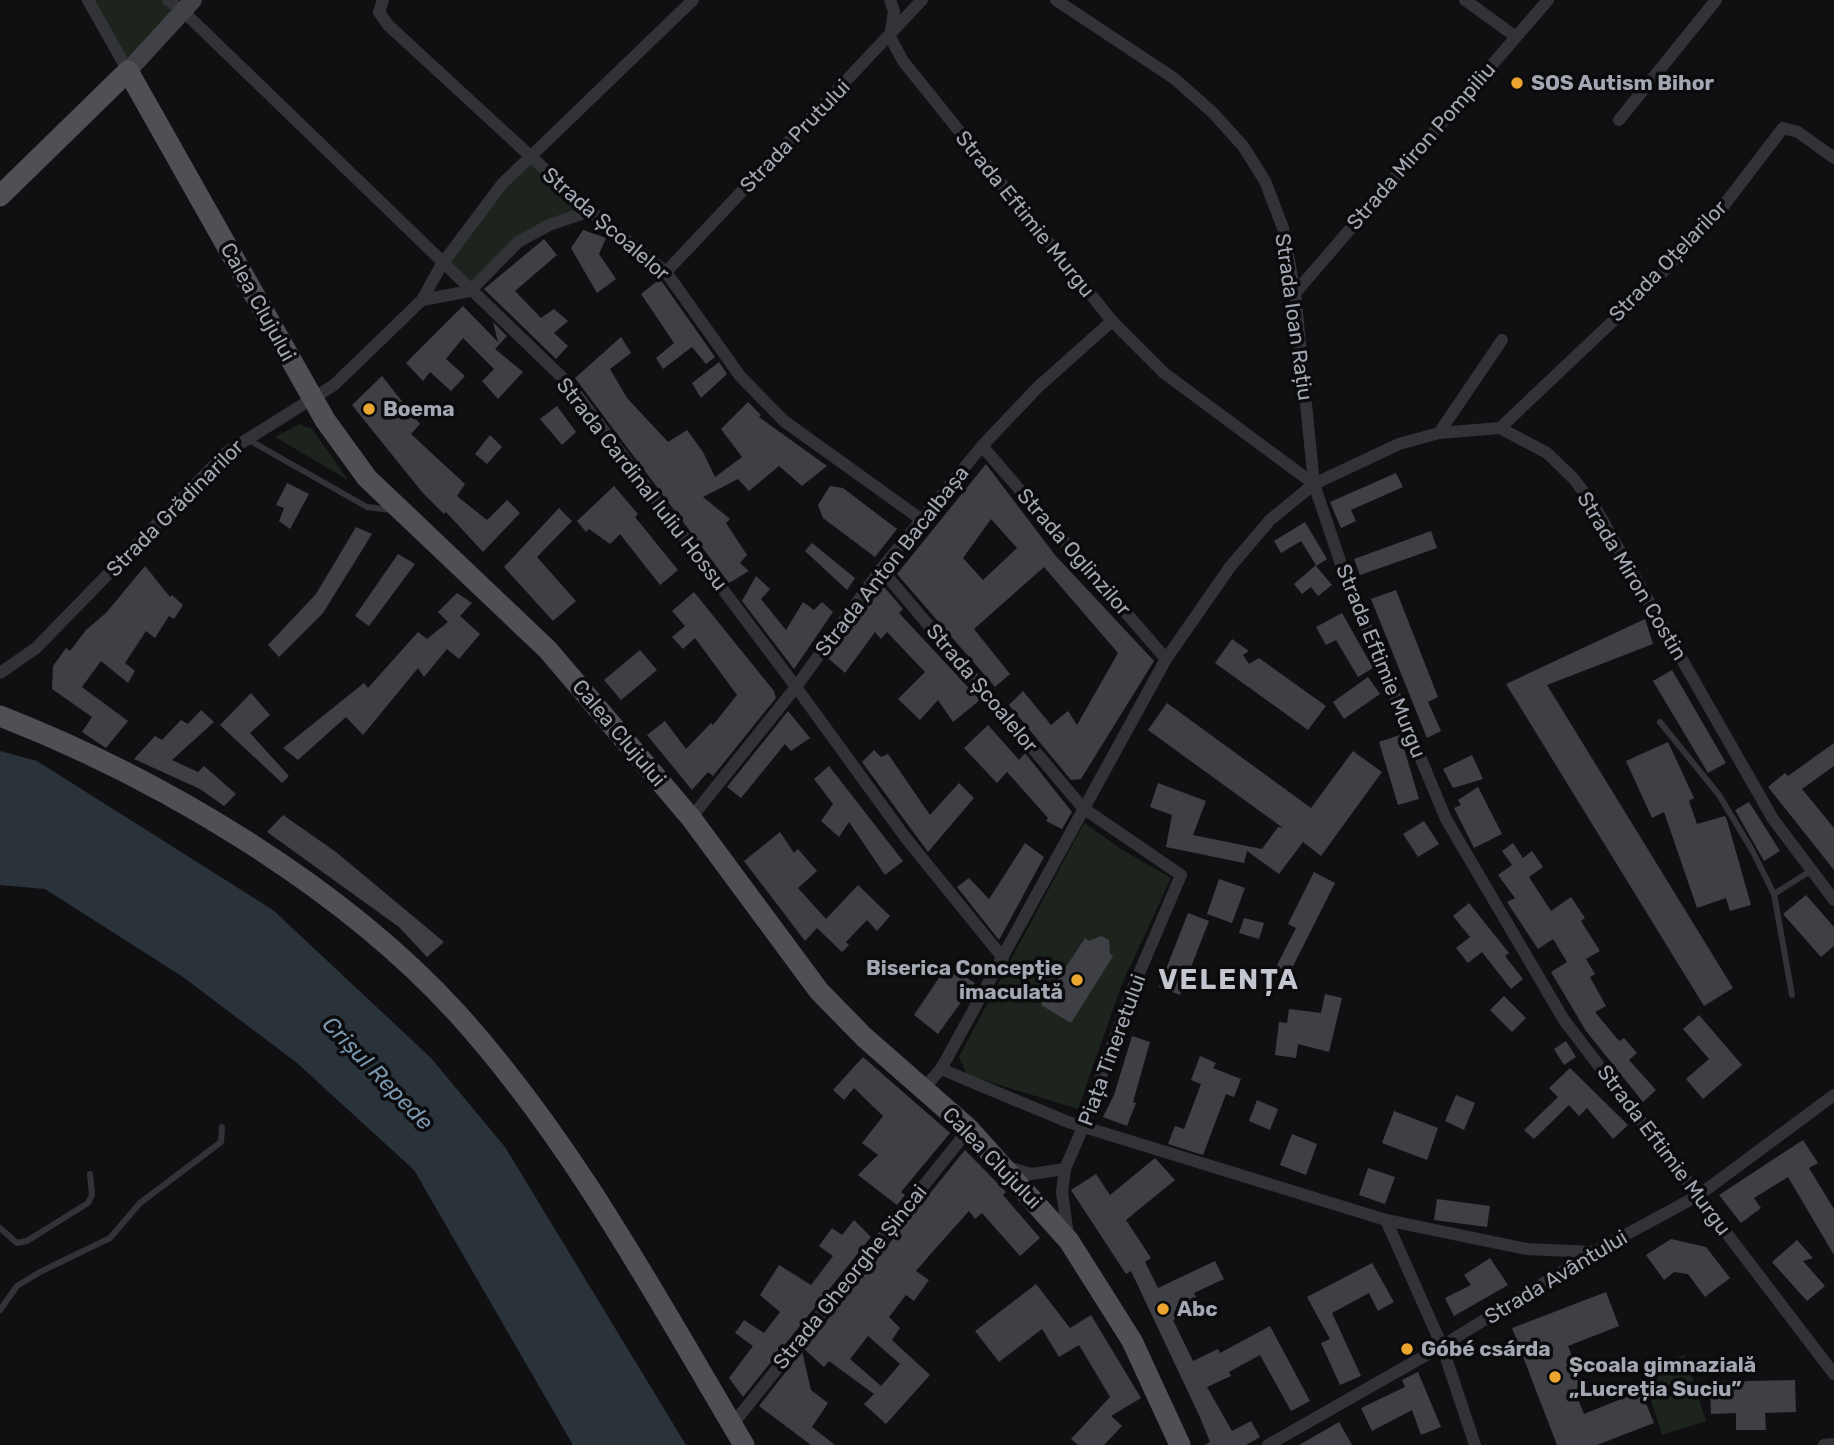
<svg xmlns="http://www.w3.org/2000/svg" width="1834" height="1445" font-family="Rubik,sans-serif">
	<rect width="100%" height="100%" fill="#101012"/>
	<g fill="#1d241e">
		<polygon points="88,0 168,0 184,12 128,71"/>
		<polygon points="528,155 590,211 518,242 470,291 442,264"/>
		<polygon points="299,424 312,429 348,480 275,437"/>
		<polygon points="1084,823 1121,849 1171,878 1122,984 1078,1109 967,1075 959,1057"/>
		<polygon points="1685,1355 1706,1421 1662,1435 1641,1368"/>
	</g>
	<polygon fill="#2a333a" points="0,751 37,761 273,910 431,1058 505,1147 686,1445 573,1445 414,1170 297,1063 183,977 45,889 0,885"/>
	<g fill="#3f4045" fill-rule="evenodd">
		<polygon points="583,230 606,238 599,254 616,279 597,293 571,248"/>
		<polygon points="544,239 557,255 515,291 541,318 554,309 568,321 554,333 568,346 556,359 484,289"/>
		<polygon points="660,279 715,357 706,364 692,347 663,369 656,358 674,343 641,294"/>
		<polygon points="463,306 498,342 493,322 507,336 495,349 523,372 498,399 482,381 494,369 463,338 446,359 465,376 451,391 430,372 423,381 406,363"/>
		<polygon points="621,337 631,353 610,369 627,398 668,442 687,430 703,452 715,477 742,457 721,429 748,402 761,415 759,417 827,466 802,486 779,466 749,491 738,479 703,497 730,519 726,523 747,555 740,563 749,571 729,583 575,378"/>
		<polygon points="719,362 727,374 701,398 692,383"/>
		<polygon points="382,376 420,424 411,434 465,484 457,496 487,520 507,500 520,513 483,552 446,512 444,514 422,492 352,405"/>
		<polygon points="557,406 576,432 562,445 540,419"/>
		<polygon points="490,435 502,447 487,464 475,454"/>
		<path d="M986 464 1055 555 1154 661 1081 779 1071 780 1009 705 1023 691 1051 725 1068 711 1077 725 1118 653 1044 567 974 629 1010 674 995 687 897 574ZM991 519 1017 548 983 580 963 558Z"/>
		<polygon points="1396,473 1403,487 1351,510 1356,521 1341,528 1330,502"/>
		<polygon points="287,483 309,494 290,529 279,521 284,508 276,505"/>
		<polygon points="614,486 638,514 635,517 678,570 660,585 620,534 610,544 589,529 586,532 577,521"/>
		<polygon points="830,486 843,488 897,529 875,557 823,518 818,505"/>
		<polygon points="559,508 572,521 537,557 576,601 553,621 504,567"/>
		<polygon points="1305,522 1327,559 1316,566 1332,585 1318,596 1311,587 1302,594 1294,584 1316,565 1301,541 1281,553 1274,541"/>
		<polygon points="356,527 372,534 323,613 279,657 268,645 316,594"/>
		<polygon points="1431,531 1437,548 1360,575 1354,559"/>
		<polygon points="812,543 855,578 847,590 805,551"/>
		<polygon points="398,554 415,564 369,626 355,616"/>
		<polygon points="145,566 170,597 172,595 183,605 174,619 169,616 155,638 146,631 125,663 135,671 128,683 101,661 82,687 128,721 106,748 82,732 92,717 52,689 53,666 66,648 70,651 86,630 106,613"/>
		<polygon points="756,576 770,589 761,599 786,630 803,602 814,610 822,602 833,612 794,669 742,601"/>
		<polygon points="882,588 885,588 903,609 899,613 980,700 953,722 938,700 920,720 898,699 925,672 887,632 881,639 875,632 845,673 828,658"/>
		<polygon points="1396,590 1438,697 1428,702 1441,731 1427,738 1371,599"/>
		<polygon points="694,592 774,691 776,698 713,776 708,772 692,790 647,735 665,721 686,749 711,723 713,725 737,695 695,638 683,649 672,637 685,626 672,611"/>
		<polygon points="457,593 472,603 460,616 480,634 459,659 447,649 424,677 418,668 363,735 346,717 298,760 283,748 364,683 368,688 418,632 427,639 448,622 438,612"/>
		<polygon points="1342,613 1373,668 1358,677 1336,640 1326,645 1316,627"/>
		<polygon points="1645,619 1653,644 1547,685 1733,988 1704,1006 1506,684"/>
		<polygon points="1232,639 1249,651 1243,655 1249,664 1259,658 1326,706 1308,730 1215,663"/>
		<polygon points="640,650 657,670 621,700 604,680"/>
		<polygon points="1672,670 1726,763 1708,773 1653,681"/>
		<polygon points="1368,677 1380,694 1344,719 1333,702"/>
		<polygon points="251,693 270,715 250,733 289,776 282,783 220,725"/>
		<polygon points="1167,703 1311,808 1353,751 1382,772 1321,856 1303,842 1279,874 1247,851 1244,863 1166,847 1172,815 1150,807 1158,783 1206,801 1193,835 1262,849 1278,827 1283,828 1148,730"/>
		<polygon points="201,710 214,722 172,760 198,772 204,766 236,794 224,806 200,789 134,759 155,736 162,740 181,720 188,724"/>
		<polygon points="788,711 810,738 791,751 785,744 741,798 727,787"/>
		<polygon points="988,725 1019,760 1025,753 1072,812 1062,829 1046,821 1048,818 1007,772 997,783 964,748"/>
		<polygon points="1400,735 1419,799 1398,805 1379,742"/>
		<polygon points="1668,742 1694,798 1689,801 1697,824 1725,816 1727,820 1751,905 1730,911 1726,898 1697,908 1664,812 1652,818 1626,761"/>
		<polygon points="1834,743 1834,766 1802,789 1834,828 1834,870 1768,787 1785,773 1788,776"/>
		<polygon points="874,750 881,757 888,754 930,815 959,783 974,798 928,852 862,762"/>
		<polygon points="1472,755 1483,779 1453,788 1443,769"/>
		<polygon points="829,766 903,861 885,875 849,822 839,837 821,821 833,804 814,779"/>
		<polygon points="1478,787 1502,834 1474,848 1454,808 1461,805 1458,800"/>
		<polygon points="1749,802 1780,851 1764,861 1735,810"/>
		<polygon points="283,815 336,852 444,942 427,957 399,927 267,832"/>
		<polygon points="1424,821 1439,844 1418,857 1403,834"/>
		<polygon points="780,832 794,853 798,849 817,871 798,888 826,919 858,885 890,916 877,931 867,920 846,942 849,945 842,952 817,928 805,941 744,861"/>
		<polygon points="1025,843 1044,857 999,940 957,887 969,878 989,899"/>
		<polygon points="1513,843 1523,858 1532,851 1543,867 1529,877 1551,911 1571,897 1585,918 1581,921 1600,951 1586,959 1595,974 1590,977 1606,1006 1595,1012 1619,1041 1624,1038 1637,1053 1629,1060 1656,1090 1643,1102 1586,1031 1551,972 1567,962 1553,939 1538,949 1507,902 1515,898 1498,875 1512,865 1502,851"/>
		<polygon points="1314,872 1335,883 1288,976 1275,969 1296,928 1288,924"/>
		<polygon points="1219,879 1245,888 1232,923 1207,914"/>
		<polygon points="1806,895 1834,927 1834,946 1821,957 1783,914"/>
		<polygon points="1469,903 1509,953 1505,956 1523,979 1511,989 1482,952 1468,963 1456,948 1470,937 1453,916"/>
		<polygon points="1188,913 1209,921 1180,995 1159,987"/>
		<polygon points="1244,918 1264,923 1259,939 1239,933"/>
		<polygon points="1101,936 1109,940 1110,954 1113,956 1071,1023 1041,1005 1085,938 1089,941"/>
		<polygon points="947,966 975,983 938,1034 914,1015"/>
		<polygon points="1325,994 1342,998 1329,1052 1298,1044 1296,1058 1275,1055 1279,1022 1287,1023 1289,1009 1321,1013"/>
		<polygon points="1504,996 1526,1018 1512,1032 1490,1010"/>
		<polygon points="1699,1015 1742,1065 1703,1099 1686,1079 1709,1059 1683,1029"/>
		<polygon points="1132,1036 1150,1042 1133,1102 1136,1103 1127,1126 1103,1117 1114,1095"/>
		<polygon points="1566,1041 1576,1057 1564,1065 1554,1049"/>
		<polygon points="1200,1056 1216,1063 1213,1068 1241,1079 1234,1097 1226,1094 1203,1155 1168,1144 1175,1126 1184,1129 1201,1084 1191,1080"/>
		<polygon points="863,1057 950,1133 901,1192 905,1195 897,1205 858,1175 878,1155 862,1143 883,1116 854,1088 844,1100 833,1090"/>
		<polygon points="1570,1068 1628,1125 1613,1139 1587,1108 1579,1116 1569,1105 1534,1139 1524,1130 1558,1097 1549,1088"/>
		<polygon points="1456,1095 1475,1103 1464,1130 1445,1121"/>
		<polygon points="1257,1100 1278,1109 1270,1130 1249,1121"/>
		<polygon points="1394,1111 1438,1128 1427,1160 1382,1143"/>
		<polygon points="1292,1134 1317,1144 1306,1175 1280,1165"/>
		<polygon points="1803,1140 1818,1163 1809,1168 1834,1209 1834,1255 1788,1177 1754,1198 1761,1208 1741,1223 1719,1195"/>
		<path d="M965 1150 1006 1192 1003 1195 1040 1238 1020 1256 982 1213 975 1219 969 1211 935 1249 916 1271 929 1280 914 1301 906 1295 889 1317 900 1328 892 1340 930 1375 886 1424 864 1404 874 1394 829 1361 824 1367 804 1349ZM868 1336 900 1364 881 1386 850 1359Z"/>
		<polygon points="1155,1158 1175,1180 1126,1220 1151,1258 1145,1262 1158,1288 1215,1261 1224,1279 1194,1293 1201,1307 1173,1320 1193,1361 1218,1349 1220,1353 1270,1326 1310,1401 1291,1411 1260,1355 1229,1372 1231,1376 1207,1387 1232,1431 1251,1421 1260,1437 1246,1445 1205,1445 1210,1442 1199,1415 1131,1271 1126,1274 1071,1190 1096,1174 1110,1195"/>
		<polygon points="1368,1168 1395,1177 1385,1204 1359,1195"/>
		<polygon points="1437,1199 1490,1206 1487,1227 1434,1220"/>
		<polygon points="854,1220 871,1237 743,1397 729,1378 753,1346 735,1333 744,1320 764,1333 780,1312 760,1295 779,1265 811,1285 833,1256 819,1246 832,1228 842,1235"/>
		<polygon points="1671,1239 1706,1247 1730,1278 1705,1297 1688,1274 1674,1272 1664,1280 1646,1255"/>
		<polygon points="1797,1240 1813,1258 1803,1261 1825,1286 1807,1301 1772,1262"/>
		<polygon points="1490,1258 1508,1285 1454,1316 1445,1298 1471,1285 1464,1275"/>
		<polygon points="1372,1263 1394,1302 1378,1311 1369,1293 1332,1313 1361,1376 1340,1385 1321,1343 1330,1339 1307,1297"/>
		<polygon points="1036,1284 1070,1328 1091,1315 1141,1398 1111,1416 1122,1426 1104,1445 1078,1445 1071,1439 1110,1397 1079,1345 1059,1357 1042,1329 999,1362 975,1331"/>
		<polygon points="1606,1292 1619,1326 1568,1346 1584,1386 1574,1390 1584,1414 1641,1391 1654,1423 1597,1445 1557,1445 1512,1328"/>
		<polygon points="802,1351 811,1390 828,1403 812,1427 835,1445 811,1445 759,1406"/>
		<polygon points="1418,1372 1441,1427 1421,1435 1412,1410 1372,1431 1361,1408 1405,1387 1402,1380"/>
		<polygon points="1795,1380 1796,1412 1765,1413 1766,1430 1736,1430 1736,1413 1711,1414 1710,1382"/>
		<polygon points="1339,1422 1352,1445 1299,1445"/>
	</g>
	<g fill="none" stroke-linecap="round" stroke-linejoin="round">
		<g stroke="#323337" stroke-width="6">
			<polyline points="249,440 367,507 391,510"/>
			<polyline points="1660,722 1719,795 1752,850 1774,894 1792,995"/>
			<polyline points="1774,894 1812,870"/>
			<polyline points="0,1228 17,1243 27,1241 88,1203 92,1195 90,1174"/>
			<polyline points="0,1310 17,1286 40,1272 110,1238 140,1203 221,1142 222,1127"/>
		</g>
		<g stroke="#323337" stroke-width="12">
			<polyline points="88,0 128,71"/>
			<polyline points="168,0 184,12 569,384 796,687 905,837 1003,958"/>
			<polyline points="383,0 379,12 388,25 590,211 666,272 740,376 784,421 922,520"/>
			<polyline points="890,0 894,11 890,37 903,61 1112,321 1164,373 1314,484"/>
			<polyline points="1056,0 1175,79 1212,112 1243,146 1265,181 1283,228 1295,293 1314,484 1346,579 1446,819 1564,1020 1834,1374"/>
			<polyline points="1465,0 1516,37"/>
			<polyline points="1619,120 1716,0"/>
			<polyline points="666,272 922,0"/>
			<polyline points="1295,293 1548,0"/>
			<polyline points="422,300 470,291 518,242 549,225 590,211"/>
			<polyline points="1500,428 1648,288 1718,213 1783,128 1798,132 1834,158"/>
			<polyline points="1439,433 1502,340"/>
			<polyline points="982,446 1166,659"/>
			<polyline points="881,569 1083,808 1181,875 1132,990 1083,1127 1065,1169 1062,1192 1068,1235"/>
			<polyline points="0,673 36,648 227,452 334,385 422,300 442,264 502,184 693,0"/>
			<polyline points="691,818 796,687 881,569 982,446 1038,387 1112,321"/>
			<polyline points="941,1069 1068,1122 1386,1220 1527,1249 1594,1252"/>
			<polyline points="923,1089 941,1069 1166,659 1230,567 1270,520 1314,484 1399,444 1439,433 1500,428 1547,453 1574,479 1596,509 1773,819 1834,900"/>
			<polyline points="1007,1167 1031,1174 1065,1169"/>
			<polyline points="1386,1220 1442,1346 1475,1445"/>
			<polyline points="732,1425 969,1129"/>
			<polyline points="1268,1445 1442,1346 1594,1252 1699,1195 1834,1095"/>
			<polyline points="1824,1445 1834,1444"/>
		</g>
		<polyline stroke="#404247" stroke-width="18" points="128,71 193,0"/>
		<g stroke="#4e5056" stroke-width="21">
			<polyline points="0,196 128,71 325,420 367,478 548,650 691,818 819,991 864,1037 969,1129 1069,1241 1132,1341 1180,1445"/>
			<path d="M0 716C159 778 340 885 456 1012 573 1141 656 1297 744 1445"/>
		</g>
	</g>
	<g fill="#eba630" stroke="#0b0b0d" stroke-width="2.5">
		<circle cx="1517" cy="83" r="7"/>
		<circle cx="369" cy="409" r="7"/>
		<circle cx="1077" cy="980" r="7"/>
		<circle cx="1163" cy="1309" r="7"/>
		<circle cx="1407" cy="1349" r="7"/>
		<circle cx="1555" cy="1377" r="7"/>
	</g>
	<g text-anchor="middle" stroke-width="7" stroke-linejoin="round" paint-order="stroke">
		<g font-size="21" font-weight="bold" fill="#a2a7b2" stroke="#0b0b0d" text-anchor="start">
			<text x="1531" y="90">SOS Autism Bihor</text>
			<text x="383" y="416">Boema</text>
			<text x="1063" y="975" text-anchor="end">Biserica Concepție<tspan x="1063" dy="24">imaculată</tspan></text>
			<text x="1177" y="1316">Abc</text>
			<text x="1421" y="1356">Góbé csárda</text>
			<text x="1569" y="1372">Școala gimnazială<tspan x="1569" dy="24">„Lucreția Suciu”</tspan></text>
		</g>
		<g font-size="21" fill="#a2a7b2" stroke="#0b0b0d">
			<text transform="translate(795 136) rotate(-46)" y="7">Strada Prutului</text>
			<text transform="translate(1421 146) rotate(-49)" y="7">Strada Miron Pompiliu</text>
			<text transform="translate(1025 214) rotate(51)" y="7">Strada Eftimie Murgu</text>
			<text transform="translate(606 224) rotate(41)" y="7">Strada Școalelor</text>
			<text transform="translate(1668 261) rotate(-46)" y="7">Strada Oțelarilor</text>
			<text transform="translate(258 302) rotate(61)" y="7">Calea Clujului</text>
			<text transform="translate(1294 317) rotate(82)" y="7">Strada Ioan Rațiu</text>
			<text transform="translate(642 484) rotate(52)" y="7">Strada Cardinal Iuliu Hossu</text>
			<text transform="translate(175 508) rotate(-45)" y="7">Strada Grădinarilor</text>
			<text transform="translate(1074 552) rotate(49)" y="7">Strada Oglinzilor</text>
			<text transform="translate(892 561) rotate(-52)" y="7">Strada Anton Bacalbașa</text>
			<text transform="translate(1632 576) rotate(59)" y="7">Strada Miron Costin</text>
			<text transform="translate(1381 661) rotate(68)" y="7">Strada Eftimie Murgu</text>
			<text transform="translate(982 688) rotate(50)" y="7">Strada Școalelor</text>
			<text transform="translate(619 733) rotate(50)" y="7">Calea Clujului</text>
			<text transform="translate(1112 1050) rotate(-70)" y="7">Piața Tineretului</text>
			<text transform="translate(1664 1150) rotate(53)" y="7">Strada Eftimie Murgu</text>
			<text transform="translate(992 1158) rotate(46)" y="7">Calea Clujului</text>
			<text transform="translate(850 1277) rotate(-51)" y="7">Strada Gheorghe Șincai</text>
			<text transform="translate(1556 1277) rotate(-31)" y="7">Strada Avântului</text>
		</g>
		<g font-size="23" font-style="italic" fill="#7996ad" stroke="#0b0b0d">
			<text transform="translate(378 1073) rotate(46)" y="8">Crișul Repede</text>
		</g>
		<g font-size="28" font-weight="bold" letter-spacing="2" fill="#c3c6ce" stroke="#0b0b0d">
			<text x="1229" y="989">VELENȚA</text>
		</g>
	</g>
</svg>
